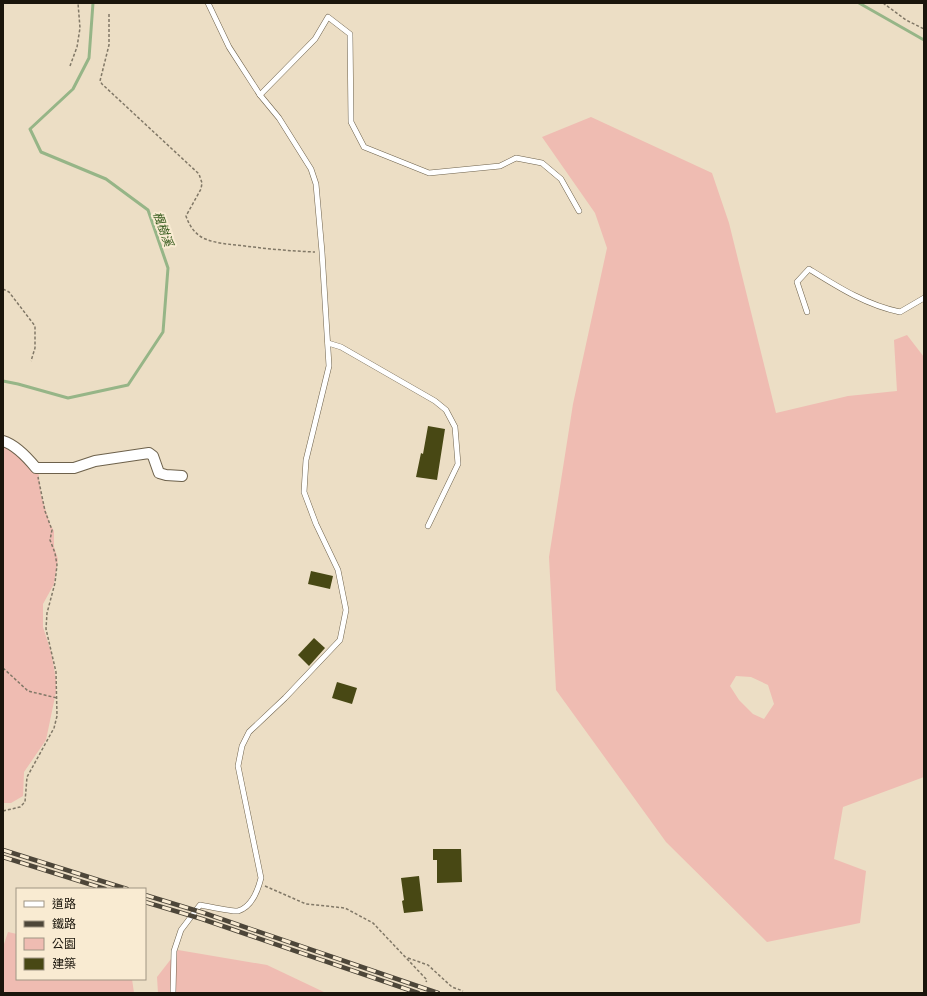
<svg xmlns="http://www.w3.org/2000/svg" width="927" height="996" font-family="Figtree,'Noto Sans TC',sans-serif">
	<rect width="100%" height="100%" fill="#ecdec5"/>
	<g fill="#efbcb2" fill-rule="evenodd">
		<path d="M591 117 712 173 729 223 776 413 848 396 897 391 894 340 907 335 924 357V777L843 807 834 859 866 871 860 923 767 942 666 842 556 690 549 557 573 404 607 248 595 213 542 137ZM736 676 751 677 768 685 774 704 764 719 753 714 739 700 730 686Z"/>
		<polygon points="3,438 31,454 38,469 41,495 50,524 54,531 54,547 58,559 54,584 43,604 43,627 51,652 56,679 56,692 46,740 24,772 23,796 11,803 3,803"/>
		<polygon points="8,932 17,934 17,979 132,979 134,993 3,993 3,947"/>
		<polygon points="178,950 267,965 326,993 158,993 157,977"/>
	</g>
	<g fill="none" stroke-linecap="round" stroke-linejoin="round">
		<g stroke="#96b587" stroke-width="3">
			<polyline points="859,3 924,40"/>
			<polyline points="3,381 18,384 68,398 128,385 163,332 168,268 148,210 106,179 41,152 30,129 73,89 89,58 93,3"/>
		</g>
	</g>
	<g fill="#484814">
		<polygon points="428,426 445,429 437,480 416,477 421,453 423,454"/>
		<polygon points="311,571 333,576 330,589 308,584"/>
		<polygon points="314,638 325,648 309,666 298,655"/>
		<polygon points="337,682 357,688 352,704 332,698"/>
		<polygon points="433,849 461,849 462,882 437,883 437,860 433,860"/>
		<polygon points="419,876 423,911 404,913 402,901 404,900 401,878"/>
	</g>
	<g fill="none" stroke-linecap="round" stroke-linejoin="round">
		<defs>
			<g id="lane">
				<polyline points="260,95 315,39 328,17 350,34 351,122 364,147 429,173 500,166 516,158 542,163 561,179 579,211"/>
				<path d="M807 312 797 282 809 269C838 287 866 305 900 312L924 298"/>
				<polyline points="328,343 341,347 435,401 446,410 455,427 458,464 428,526"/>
				<path d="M173 993 174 951 181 930 200 905C207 906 233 912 238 911 252 907 258 890 261 878L238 766 242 746 249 732 285 698 340 640 346 610 338 570 316 524 304 492 306 460 329 366 322 252 316 184 311 169 279 118 260 95 229 47 208 3"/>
			</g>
			<path id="street" d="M3 441C16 445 27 457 36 468H74L95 461 149 453 153 456 159 473 166 475 182 476"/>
		</defs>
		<use href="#lane" stroke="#6d614b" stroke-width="6"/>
		<use href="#street" stroke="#6d614b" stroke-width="12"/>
		<g stroke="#817867" stroke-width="1.5" stroke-dasharray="3 2" stroke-linecap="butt">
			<polyline points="883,3 906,20 924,29"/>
			<path d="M109 14V45L100 81 102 84 199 174 202 183 201 189 186 216C189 225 194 233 203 238 216 244 230 244 245 246 268 249 291 251 315 252"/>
			<polyline points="70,66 77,47 80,28 78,3"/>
			<polyline points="3,289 9,292 35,326 35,348 31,361"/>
			<polyline points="3,668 28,691 57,698"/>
			<polyline points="3,811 20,807 25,802 27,777 54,728 57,716 56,672 46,629 47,613 55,583 57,565 55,553 50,540 52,530 45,511 38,477"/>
			<polyline points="265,886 306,904 345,908 373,923 427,980 426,982"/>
			<polyline points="408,958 428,965 452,987 463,991"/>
		</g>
		<use href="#lane" stroke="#fff" stroke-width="5"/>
		<use href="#street" stroke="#fff" stroke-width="10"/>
		<defs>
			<g id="rail">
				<polyline points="3,850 127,889"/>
				<polyline points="3,857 105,889"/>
				<polyline points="145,895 204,913 438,993"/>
				<polyline points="145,902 202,919 418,993"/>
			</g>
		</defs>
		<use href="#rail" stroke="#4d4639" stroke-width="4.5"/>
		<use href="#rail" stroke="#f9ebd2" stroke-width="3" stroke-dasharray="9" stroke-linecap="butt"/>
	</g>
	<g text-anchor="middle" stroke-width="4" stroke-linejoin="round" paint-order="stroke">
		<g font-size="12" font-style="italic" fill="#345a1b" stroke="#f9ebd2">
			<text transform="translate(163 229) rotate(70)" y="4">楓樹溪</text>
		</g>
	</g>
	<rect width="927" height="996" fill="none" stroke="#1a150c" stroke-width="8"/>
	<rect x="16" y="888" width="130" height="92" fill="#f9ebd2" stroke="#a09583"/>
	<rect x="24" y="901" width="20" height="6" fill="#ffffff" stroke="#a09583"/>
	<text x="52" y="908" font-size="12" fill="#1a150c">道路</text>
	<rect x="24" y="921" width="20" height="6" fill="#4d4639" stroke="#a09583"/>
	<text x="52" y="928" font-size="12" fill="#1a150c">鐵路</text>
	<rect x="24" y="938" width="20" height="12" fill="#efbcb2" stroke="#a09583"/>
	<text x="52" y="948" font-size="12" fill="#1a150c">公園</text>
	<rect x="24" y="958" width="20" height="12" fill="#484814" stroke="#a09583"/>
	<text x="52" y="968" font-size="12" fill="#1a150c">建築</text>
</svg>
